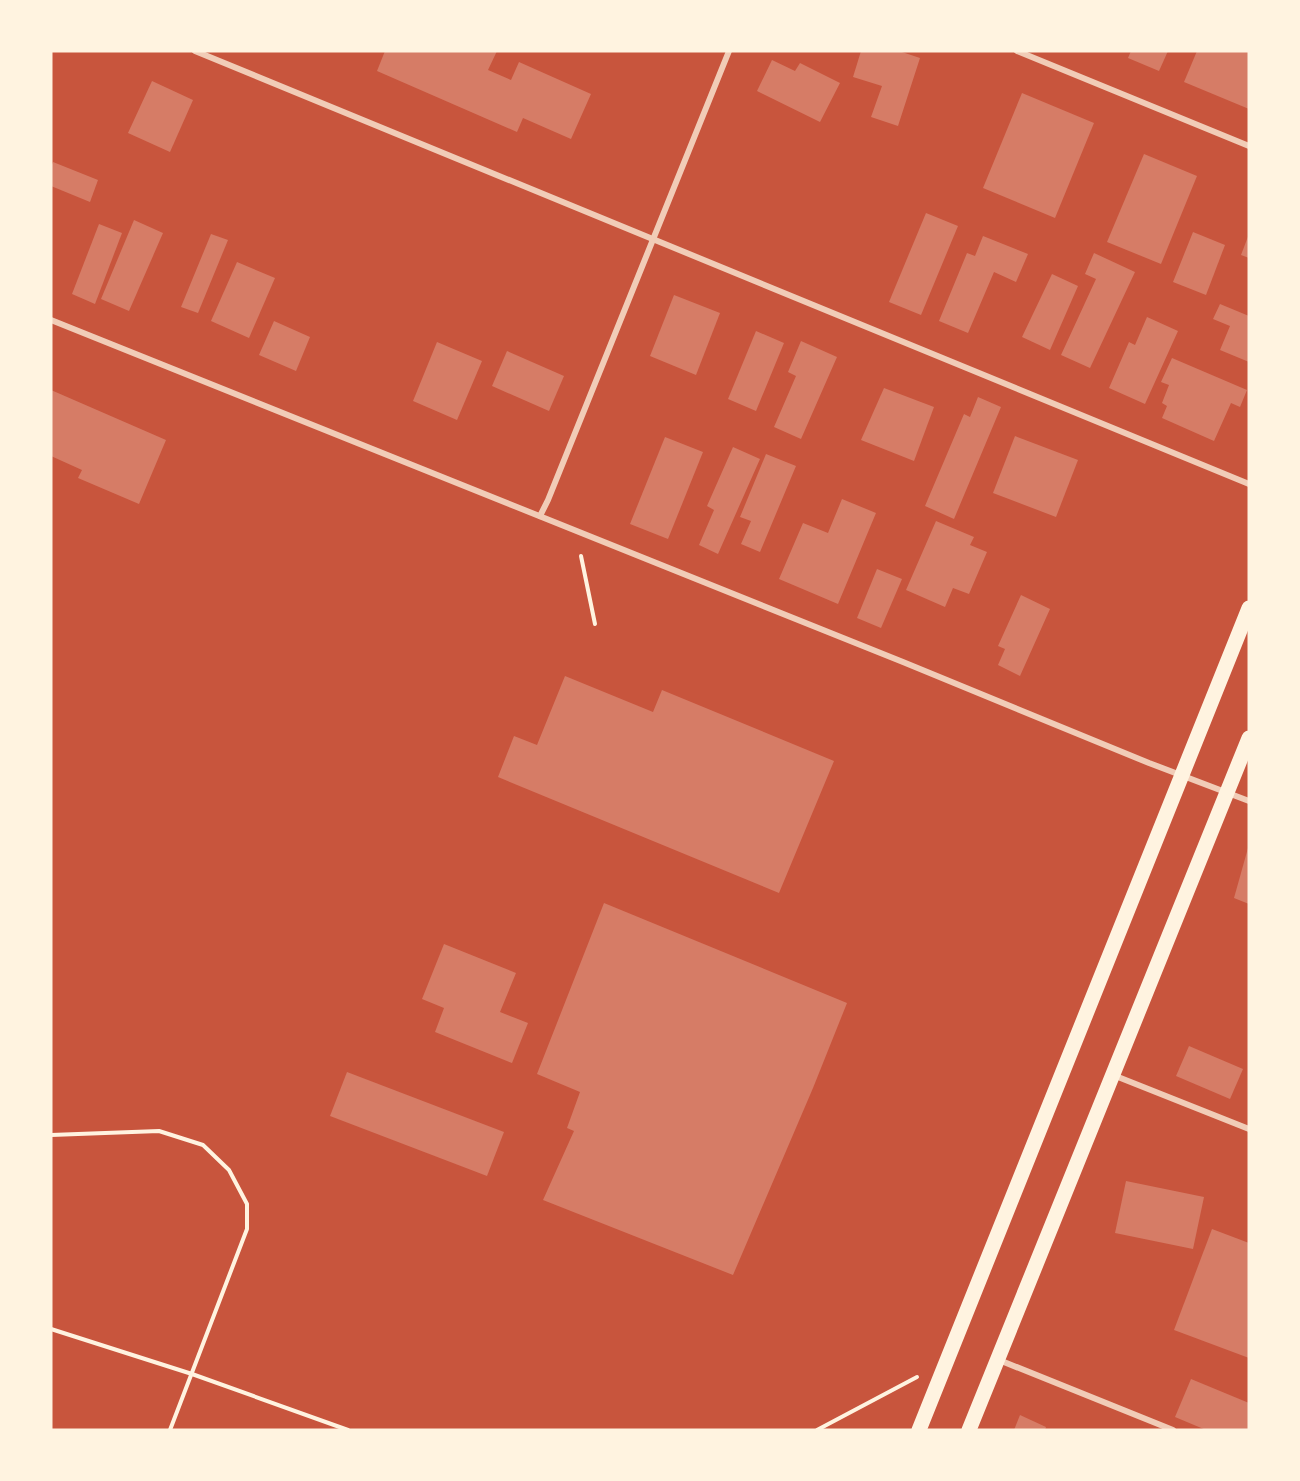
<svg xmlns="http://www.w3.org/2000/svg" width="1300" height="1481" font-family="Raleway,sans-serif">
	<rect width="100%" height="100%" fill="#c8553d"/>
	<g fill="#d67c66">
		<polygon points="385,51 497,51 488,70 511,80 519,62 591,94 571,139 523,118 517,132 377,71"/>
		<polygon points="861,51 899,51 920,58 898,126 871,117 882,86 853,77"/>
		<polygon points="1131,51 1168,51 1159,71 1128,58"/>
		<polygon points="1197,51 1249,51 1249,109 1184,82"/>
		<polygon points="772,60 795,71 800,63 840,83 820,122 757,91"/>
		<polygon points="152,81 193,100 170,152 128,133"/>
		<polygon points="1022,93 1094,123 1055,218 983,188"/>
		<polygon points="1144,154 1197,176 1161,264 1107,242"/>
		<polygon points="53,162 98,180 90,202 51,186 51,167"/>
		<polygon points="926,213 958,226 921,315 889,302"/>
		<polygon points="134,220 163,233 129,311 101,299"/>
		<polygon points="99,224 122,233 95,304 72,294"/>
		<polygon points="1193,232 1225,245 1206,295 1173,282"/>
		<polygon points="211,234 228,240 198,313 181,307"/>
		<polygon points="1249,234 1249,258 1241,255"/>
		<polygon points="983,236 1028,254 1016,282 994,272 968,333 939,321 967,253 975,256"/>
		<polygon points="1094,253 1135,272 1090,368 1061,355 1096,279 1085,274"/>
		<polygon points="237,262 275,278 249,338 211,321"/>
		<polygon points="1052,274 1078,286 1050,350 1022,337"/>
		<polygon points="674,295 720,313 696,375 650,356"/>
		<polygon points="1220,304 1249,316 1249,362 1220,350 1230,326 1213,319"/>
		<polygon points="1147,317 1178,331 1145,404 1109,388 1129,342 1135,345"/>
		<polygon points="274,321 310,337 296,371 259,355"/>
		<polygon points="756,331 784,343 756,411 728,399"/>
		<polygon points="801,341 837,357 801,439 774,427 796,376 788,372"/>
		<polygon points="437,342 482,361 457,420 413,401"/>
		<polygon points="507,351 564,376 549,411 492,386"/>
		<polygon points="1172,358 1247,390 1240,407 1231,403 1214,441 1162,418 1167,406 1162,403 1169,385 1161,382"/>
		<polygon points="884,388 934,407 914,461 861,440"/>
		<polygon points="51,390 166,440 139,504 78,478 82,470 51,456"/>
		<polygon points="978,397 1001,407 954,519 925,506 964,414 970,417"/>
		<polygon points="1015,436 1078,460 1056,517 993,493"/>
		<polygon points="665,437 703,452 668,539 630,524"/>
		<polygon points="733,447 760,459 718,554 699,545 714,510 707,506"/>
		<polygon points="766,454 796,466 760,552 741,544 751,521 740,517"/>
		<polygon points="842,499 876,513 838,604 779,579 803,523 828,533"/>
		<polygon points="936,521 974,537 970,545 987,552 969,594 953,588 945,607 906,590"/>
		<polygon points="877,569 902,579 881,628 857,618"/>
		<polygon points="1021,595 1050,609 1020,676 998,665 1005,649 998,646"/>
		<polygon points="565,676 653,712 662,690 834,761 779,893 498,777 514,736 537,745"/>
		<polygon points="1248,848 1249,848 1249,904 1234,898"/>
		<polygon points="604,903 847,1003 813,1088 733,1275 543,1200 574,1131 567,1128 580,1092 537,1074"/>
		<polygon points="444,944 516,973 500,1012 528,1023 512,1063 435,1032 444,1008 422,999"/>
		<polygon points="1189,1046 1243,1069 1230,1099 1176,1076"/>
		<polygon points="347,1072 504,1132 487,1176 330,1116"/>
		<polygon points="1126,1181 1204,1197 1193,1249 1115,1233"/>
		<polygon points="1212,1229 1249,1243 1249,1358 1174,1330"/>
		<polygon points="1191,1379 1249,1403 1249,1430 1206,1430 1175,1417"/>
		<polygon points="1020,1415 1046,1427 1045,1430 1014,1430"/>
	</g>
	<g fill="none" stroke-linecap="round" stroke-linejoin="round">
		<g stroke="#fff3e0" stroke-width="4">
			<polyline points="581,556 595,624"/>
			<polyline points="51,1135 159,1131 203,1145 229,1170 247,1204 247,1229 170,1430"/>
			<polyline points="51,1329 192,1374 348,1430"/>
			<polyline points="817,1430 917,1377"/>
		</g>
		<g stroke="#f1ccb7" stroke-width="6">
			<polyline points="195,51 1249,484"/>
			<polyline points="1017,51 1249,146"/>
			<polyline points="51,320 903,662 1149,763 1249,801"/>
			<polyline points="540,516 548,500 729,51"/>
			<polyline points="1113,1075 1249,1129"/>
			<polyline points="999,1360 1173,1430"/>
		</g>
		<g stroke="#fff3e0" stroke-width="15">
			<polyline points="919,1430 1249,608"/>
			<polyline points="969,1430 1249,738"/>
		</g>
	</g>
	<rect width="1300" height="1481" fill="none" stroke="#fff3e0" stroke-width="105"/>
</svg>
